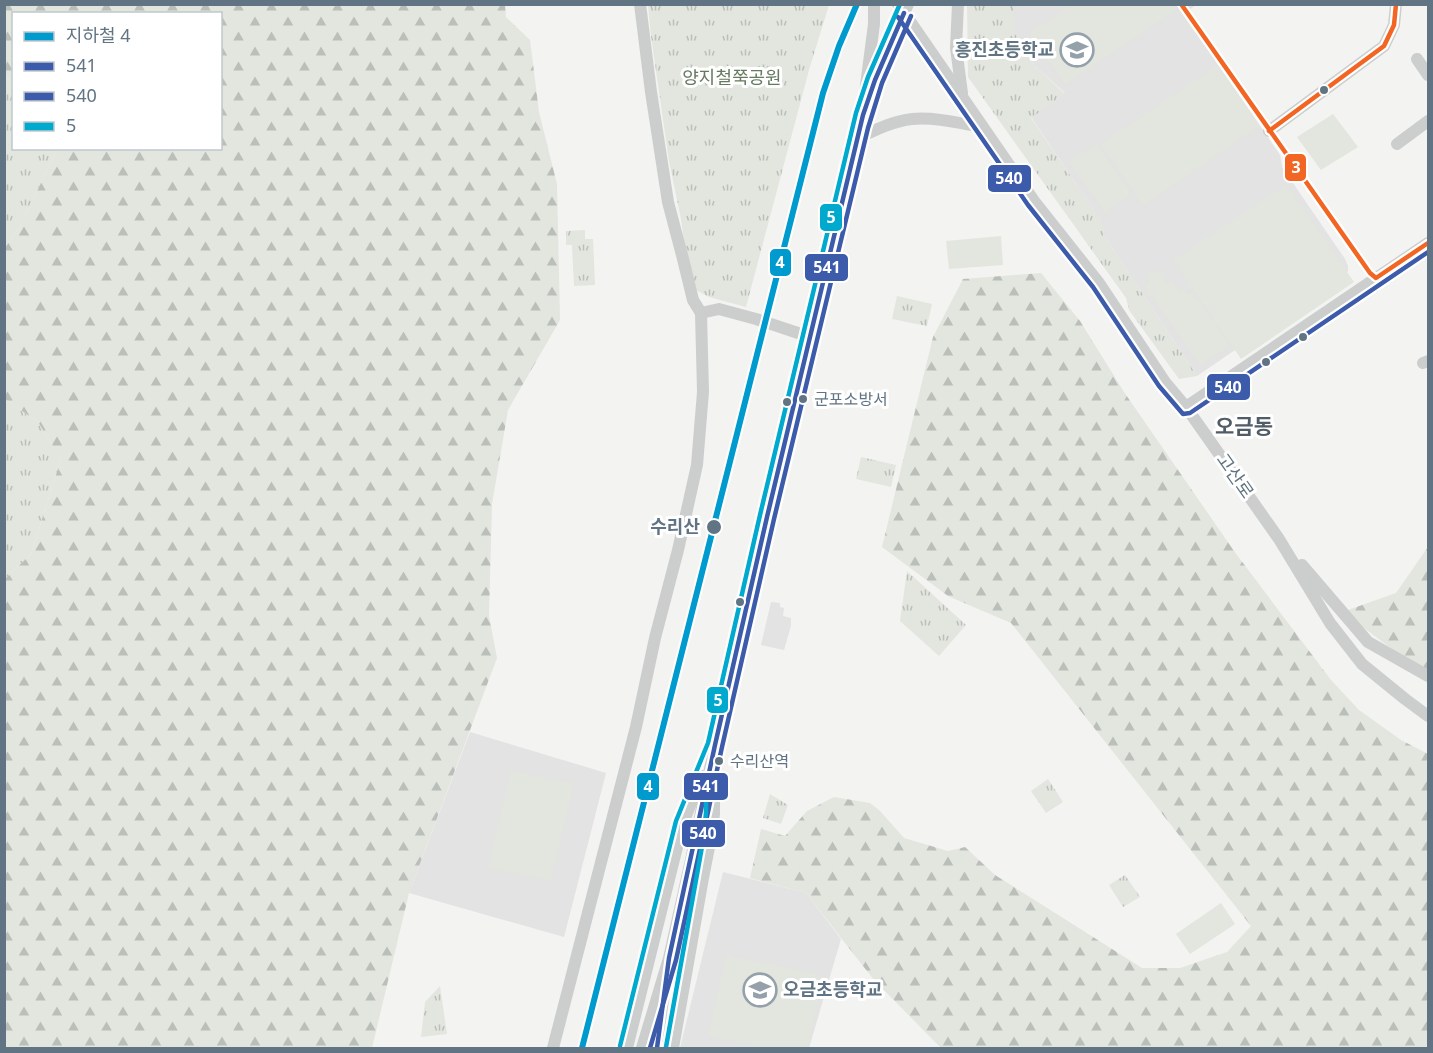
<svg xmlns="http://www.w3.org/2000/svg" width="1433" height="1053" font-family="'Noto Sans','Noto Sans KR',sans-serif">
	<defs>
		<pattern id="grass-tufts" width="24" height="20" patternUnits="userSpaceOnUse" patternTransform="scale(1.5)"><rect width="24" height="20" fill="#e2e6df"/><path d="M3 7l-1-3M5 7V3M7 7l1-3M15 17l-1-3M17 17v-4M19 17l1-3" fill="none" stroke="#bbbfba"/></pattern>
		<pattern id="forest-firs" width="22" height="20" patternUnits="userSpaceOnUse" patternTransform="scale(1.5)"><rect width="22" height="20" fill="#e2e6df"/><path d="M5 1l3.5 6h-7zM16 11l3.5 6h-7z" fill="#bbbfba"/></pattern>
	</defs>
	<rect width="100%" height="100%" fill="#f3f3f1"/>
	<g fill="#e2e3e2">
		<polygon points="1014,5 1196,5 1183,14 1280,155 1282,167 1345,259 1348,266 1348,271 1345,275 1197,376 1105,237 1101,221 1031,117 1065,93 1035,66 1014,34"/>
		<polygon points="771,602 780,603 780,607 784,608 783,616 791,618 791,626 784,650 761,645"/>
		<polygon points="470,732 606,773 564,937 409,893"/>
		<polygon points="723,872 806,893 841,939 809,1048 680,1048"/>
	</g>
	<g fill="url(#grass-tufts)">
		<polygon points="648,5 829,5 809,70 746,307 709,297 694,289 686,256 681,219 669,161 651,36"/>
		<polygon points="967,5 1014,5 1015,34 1035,66 1065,94 1031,118 1102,222 1105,237 1197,376 1179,379 1129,310 1126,298 968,77"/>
		<polygon points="4,77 13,82 14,148 57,149 21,225 5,248"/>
		<polygon points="585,230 585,239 593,239 595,285 574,286 572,245 566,245 566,231"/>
		<polygon points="897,296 932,304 927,326 892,319"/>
		<polygon points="5,399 38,422 61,459 31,554 5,579"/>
		<polygon points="861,457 896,465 891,487 856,479"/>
		<polygon points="907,571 966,625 939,656 900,621"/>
		<polygon points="1048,779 1063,802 1046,813 1031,791"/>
		<polygon points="770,794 788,805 781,824 763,818"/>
		<polygon points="1125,875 1140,897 1123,907 1109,885"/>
		<polygon points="440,986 447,1034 421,1037 425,1002"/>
	</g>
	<g fill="url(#forest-firs)">
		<polygon points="5,4 505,5 506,17 530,40 539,112 557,184 560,320 508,410 492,504 489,616 497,658 409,893 372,1048 5,1048 5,579 31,554 61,459 38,422 5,399 5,248 21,225 57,149 220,148 220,14 14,14 13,82 5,77"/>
		<polygon points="1041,273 1080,321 1124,392 1234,551 1331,680 1359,710 1401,740 1428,754 1428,1048 941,1048 874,980 806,893 750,878 761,829 785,836 807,811 834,797 870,803 880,811 904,838 948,851 965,847 995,875 1142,968 1180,968 1227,952 1251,926 1011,623 948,596 882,547 933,337 963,279"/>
		<polygon points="1428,547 1428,674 1418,669 1363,627 1348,610 1396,593"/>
	</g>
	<g fill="#e2e6df">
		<polygon points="1174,5 1177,9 1065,85 1029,33 1071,5"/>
		<polygon points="1217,65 1259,126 1143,206 1100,144"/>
		<polygon points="1333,114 1358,147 1321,170 1297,137"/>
		<polygon points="1096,143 1132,194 1105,213 1068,162"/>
		<polygon points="1286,184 1354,282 1241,359 1173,260"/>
		<polygon points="1001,236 1003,265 949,269 946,241"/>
		<polygon points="1158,268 1166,279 1163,281 1166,285 1172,281 1180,292 1184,289 1189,295 1193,292 1230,346 1200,366 1144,286 1149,282 1145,277"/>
		<polygon points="511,770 574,784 551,881 488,867"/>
		<polygon points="1221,903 1235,924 1190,954 1176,934"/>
		<polygon points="726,955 824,976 808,1048 767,1048 708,1036"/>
	</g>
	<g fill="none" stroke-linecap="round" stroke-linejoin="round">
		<g stroke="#cccece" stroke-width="12">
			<polyline points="898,4 1034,201 1099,283 1165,382 1186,407 1279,539 1330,623 1362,664 1405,699 1428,716"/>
			<polyline points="958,4 956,48 962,93"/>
			<polyline points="1417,59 1428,75"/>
			<polyline points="865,93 874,24 874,4"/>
			<polyline points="1269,131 1384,46 1394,25 1396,4"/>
			<path d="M858 138C875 130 893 121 912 119 935 117 959 123 982 127"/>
			<polyline points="1397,144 1428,121"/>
			<polyline points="701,313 719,309 756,319 810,337"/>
			<polyline points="1423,363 1428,361"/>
			<polyline points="1186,407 1428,243"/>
			<polyline points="1302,565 1368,642 1428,676"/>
			<polyline points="553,1048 636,727 655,638 678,550 697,465 703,392 701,313 693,300 683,259 668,202 651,92 640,4"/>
			<polyline points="627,1048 683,823 702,776"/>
			<polyline points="642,1048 669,958 691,860 715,745 730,682 767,517 863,115 875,80 908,4"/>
			<polyline points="657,1048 663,998"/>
			<polyline points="673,1048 703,878 710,842 714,814 714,770"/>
		</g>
		<defs>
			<polyline id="bus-1" points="657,1048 669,958 715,745 767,517 863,115 875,80 904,13"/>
			<g id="bus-2">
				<polyline points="898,17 1028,205 1093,287 1159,386 1183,414 1190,413 1428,252"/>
				<polyline points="650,1048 676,960 722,747 774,519 868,128 882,83 911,16"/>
			</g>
			<g id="bus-3">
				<polyline points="620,1046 676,821 708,743 760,515 856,113 868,77 900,4"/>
				<polyline points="666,1047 703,841 706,813 706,775"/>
			</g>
			<g id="bus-4">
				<polyline points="1181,4 1370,273 1376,278 1428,243"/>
				<polyline points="1269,131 1384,46 1394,25 1396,4"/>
			</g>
		</defs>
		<use href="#bus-1" stroke="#fff" stroke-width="9"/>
		<use href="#bus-2" stroke="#fff" stroke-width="9"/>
		<use href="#bus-3" stroke="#fff" stroke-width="9"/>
		<use href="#bus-4" stroke="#fff" stroke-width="9"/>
		<use href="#bus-1" stroke="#3d5bab" stroke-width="4.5"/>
		<use href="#bus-2" stroke="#3d5bab" stroke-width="4.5"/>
		<use href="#bus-3" stroke="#00a9ce" stroke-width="4.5"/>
		<use href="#bus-4" stroke="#f26522" stroke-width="4.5"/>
		<defs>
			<polyline id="metro-1" points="582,1048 823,93 839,46 857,4"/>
		</defs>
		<use href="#metro-1" stroke="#fff" stroke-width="10"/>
		<use href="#metro-1" stroke="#009bce" stroke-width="6"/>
	</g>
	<defs>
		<symbol id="school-ring" viewBox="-11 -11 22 22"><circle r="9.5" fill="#fff" stroke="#94a0aa" stroke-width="1.5"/><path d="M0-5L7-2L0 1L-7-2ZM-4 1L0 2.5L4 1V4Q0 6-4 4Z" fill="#94a0aa"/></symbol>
	</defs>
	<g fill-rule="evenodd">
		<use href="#school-ring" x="1058" y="31" width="38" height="38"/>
		<use href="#school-ring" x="741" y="971" width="38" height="38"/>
	</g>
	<g fill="#617483" stroke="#fff" stroke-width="2">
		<circle cx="1324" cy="90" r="5"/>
		<circle cx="1303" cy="337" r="5"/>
		<circle cx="1266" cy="362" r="5"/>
		<circle cx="803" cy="399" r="5"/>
		<circle cx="787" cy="402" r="5"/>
		<circle cx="714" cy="527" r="8"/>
		<circle cx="740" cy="602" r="5"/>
		<circle cx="719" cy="761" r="5"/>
	</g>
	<g text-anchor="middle" stroke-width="6" stroke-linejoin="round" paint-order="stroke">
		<g font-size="16" fill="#617483" stroke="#fff" text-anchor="start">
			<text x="814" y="405">군포소방서</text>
			<text x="730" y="767">수리산역</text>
		</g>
		<g font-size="18" font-weight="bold" fill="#617483" stroke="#fff" text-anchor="end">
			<text x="1054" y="56">흥진초등학교</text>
			<text x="783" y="996" text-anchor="start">오금초등학교</text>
		</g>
		<g font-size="18" fill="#667a60" stroke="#fff">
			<text x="732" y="84">양지철쭉공원</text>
		</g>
		<g font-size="18" fill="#617483" stroke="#fff">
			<text transform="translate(1235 476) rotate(55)" y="6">고산로</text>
		</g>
		<g font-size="18" font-weight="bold" fill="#617483" stroke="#fff" text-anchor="end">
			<text x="700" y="533">수리산</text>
		</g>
		<g font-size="21" font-weight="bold" fill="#505d67" stroke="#fff">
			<text x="1244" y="434">오금동</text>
		</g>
	</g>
	<g stroke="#fff" stroke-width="2">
		<rect x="1284" y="153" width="23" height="29" rx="6" fill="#f26522"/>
		<rect x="987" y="164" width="45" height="29" rx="6" fill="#3d5bab"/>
		<rect x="819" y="203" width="24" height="29" rx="6" fill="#00a9ce"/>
		<rect x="769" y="248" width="23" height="29" rx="6" fill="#009bce"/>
		<rect x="804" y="253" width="45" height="29" rx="6" fill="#3d5bab"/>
		<rect x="1206" y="373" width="45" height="28" rx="6" fill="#3d5bab"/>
		<rect x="706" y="686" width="23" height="28" rx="6" fill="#00a9ce"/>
		<rect x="636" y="772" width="24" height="29" rx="6" fill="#009bce"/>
		<rect x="683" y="772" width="46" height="29" rx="6" fill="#3d5bab"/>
		<rect x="681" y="819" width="45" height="29" rx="6" fill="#3d5bab"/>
	</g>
	<g font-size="16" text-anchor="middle" font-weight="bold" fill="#fff">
		<text x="1296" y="173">3</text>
		<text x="1009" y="184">540</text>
		<text x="831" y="223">5</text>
		<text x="780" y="268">4</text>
		<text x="827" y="273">541</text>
		<text x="1228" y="393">540</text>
		<text x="718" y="706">5</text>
		<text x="648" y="792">4</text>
		<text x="706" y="792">541</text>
		<text x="703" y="839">540</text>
	</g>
	<rect width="1433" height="1053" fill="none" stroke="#617483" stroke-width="12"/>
	<rect x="12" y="12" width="210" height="138" fill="#ffffff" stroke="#c0c7cd" stroke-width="1.5"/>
	<rect x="24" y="32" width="30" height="9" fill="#009bce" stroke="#c0c7cd" stroke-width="1.5"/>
	<text x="66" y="42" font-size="18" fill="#617483">지하철 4</text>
	<rect x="24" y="62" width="30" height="9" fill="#3d5bab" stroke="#c0c7cd" stroke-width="1.5"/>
	<text x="66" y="72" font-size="18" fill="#617483">541</text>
	<rect x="24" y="92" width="30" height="9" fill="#3d5bab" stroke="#c0c7cd" stroke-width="1.5"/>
	<text x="66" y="102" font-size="18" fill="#617483">540</text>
	<rect x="24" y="122" width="30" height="9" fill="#00a9ce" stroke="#c0c7cd" stroke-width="1.5"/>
	<text x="66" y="132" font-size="18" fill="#617483">5</text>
</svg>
